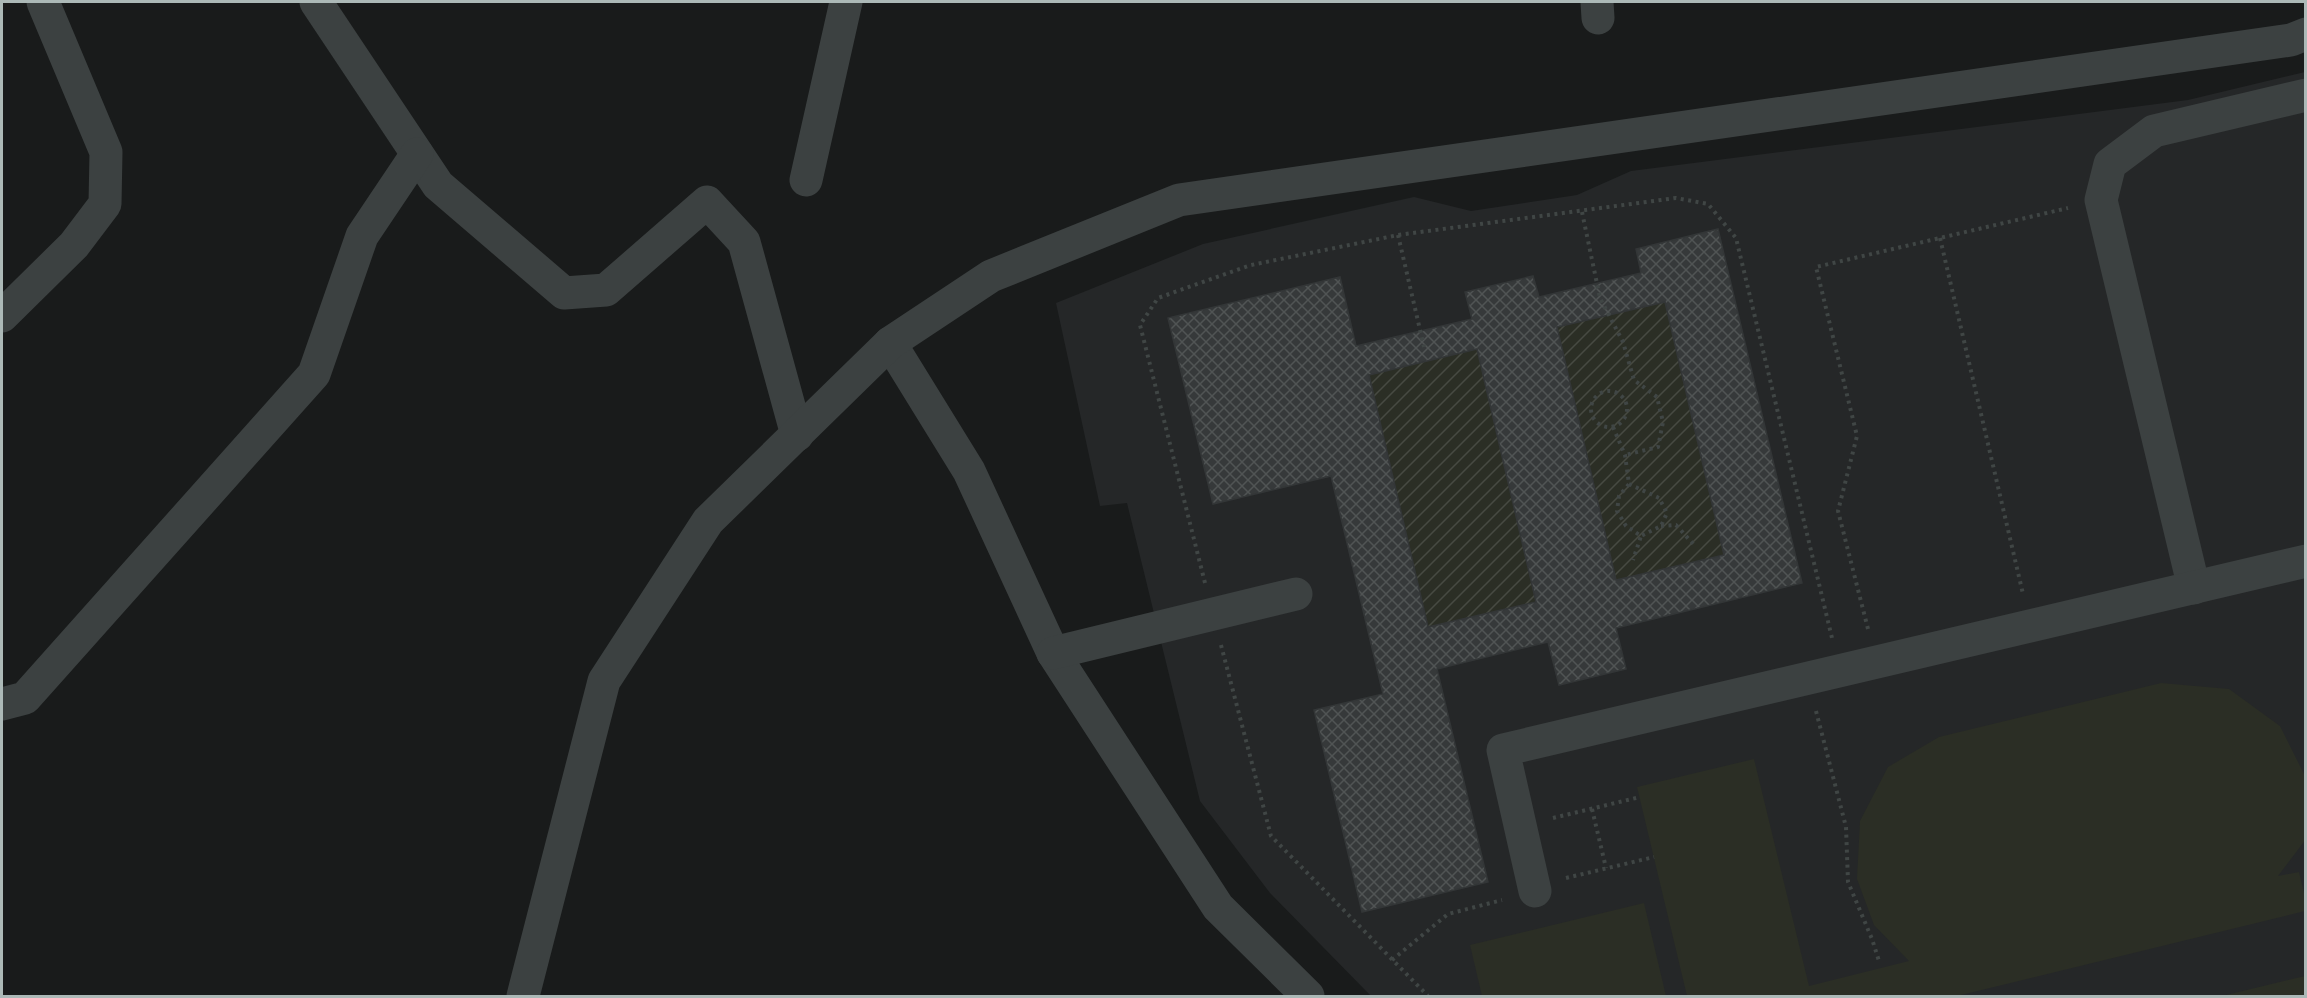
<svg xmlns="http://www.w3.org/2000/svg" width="2307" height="998" font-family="'Titillium Web',sans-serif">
	<defs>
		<pattern id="garden-furrows" width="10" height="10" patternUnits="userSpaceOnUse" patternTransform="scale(1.5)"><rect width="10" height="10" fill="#2b2e25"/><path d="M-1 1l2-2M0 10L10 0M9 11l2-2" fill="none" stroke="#474a42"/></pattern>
		<pattern id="building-cross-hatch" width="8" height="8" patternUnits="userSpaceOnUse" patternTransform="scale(1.5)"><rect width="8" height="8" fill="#36393a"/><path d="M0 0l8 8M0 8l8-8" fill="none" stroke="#505454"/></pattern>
	</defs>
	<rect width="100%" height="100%" fill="#191b1b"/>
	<polygon fill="#252728" points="2305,72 2305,996 1371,996 1270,893 1200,801 1127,503 1100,506 1056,303 1203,244 1414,197 1471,211 1577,195 1631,171 2188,100"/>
	<g fill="url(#garden-furrows)">
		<polygon points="1665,302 1724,555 1616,580 1557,327"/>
		<polygon points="1477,349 1536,602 1428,627 1369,375"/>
	</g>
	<g fill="#2b2e25">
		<polygon points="2161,683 2229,689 2280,726 2305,776 2306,839 2278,876 2299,872 2305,897 2305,911 1957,996 1687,996 1637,787 1754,759 1809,986 1909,961 1874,925 1857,879 1860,821 1888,767 1939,737"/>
		<polygon points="1644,903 1666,996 1482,996 1470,945"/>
		<polygon points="2305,976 2305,996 2222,996"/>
	</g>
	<path fill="url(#building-cross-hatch)" stroke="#333637" stroke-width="1.5" fill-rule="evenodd" d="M1718 229 1802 583 1616 628 1626 669 1559 685 1548 642 1437 669 1488 882 1362 912 1314 710 1383 694 1331 476 1213 504 1168 318 1340 277 1356 346 1472 319 1465 292 1533 276 1539 297 1641 273 1636 249ZM1665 302 1724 555 1616 580 1557 327ZM1477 349 1536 602 1428 627 1369 375Z"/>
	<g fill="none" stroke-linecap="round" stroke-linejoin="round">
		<g stroke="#404645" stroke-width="4" stroke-dasharray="3 4.5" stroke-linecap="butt">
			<polyline points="1582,212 1600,298 1623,342 1634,380 1657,397 1663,422 1658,447 1625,455"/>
			<polyline points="1398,235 1424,347"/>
			<polyline points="1940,238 2023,594"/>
			<circle cx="1609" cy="409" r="18"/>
			<polyline points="1613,427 1625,455 1629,484 1619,496 1617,511 1626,526 1641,536 1633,560"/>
			<polyline points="1629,484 1659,498 1667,513 1661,526 1641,536"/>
			<polyline points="1661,526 1676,525 1696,547"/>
			<polyline points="1205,583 1140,325 1158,298 1251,265 1398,235 1676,198 1708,204 1736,238 1832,638"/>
			<polyline points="1868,629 1838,511 1857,436 1816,267 2068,208"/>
			<polyline points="1221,645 1271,836 1428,996"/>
			<polyline points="1816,711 1846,827 1848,882 1872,939 1879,961"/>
			<polyline points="1592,809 1606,868"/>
			<polyline points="1553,818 1640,797"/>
			<polyline points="1566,878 1654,857"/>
			<polyline points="1392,960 1448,914 1502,900"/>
		</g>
		<g stroke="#3c4141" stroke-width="33">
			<polyline points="316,2 438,185 564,293 606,290 707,202 744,242 797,435"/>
			<polyline points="1597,2 1598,18"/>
			<polyline points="806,180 846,2"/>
			<polyline points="2,316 74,245 105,204 106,152 43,2"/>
			<polyline points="890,343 969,471 1053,653 1218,907 1308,996"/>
			<polyline points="2194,588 2101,200 2110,164 2154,131 2306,95"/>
			<polyline points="1053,653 1296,594"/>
			<polyline points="2,704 25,698 314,374 362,236 417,154"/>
			<polyline points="1535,891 1503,750 2306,561"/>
			<polyline points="523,996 604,681 708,521 890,343 991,276 1179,200 2291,40 2306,34"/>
		</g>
	</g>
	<rect width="2307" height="998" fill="none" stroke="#acb9b7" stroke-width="6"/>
</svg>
